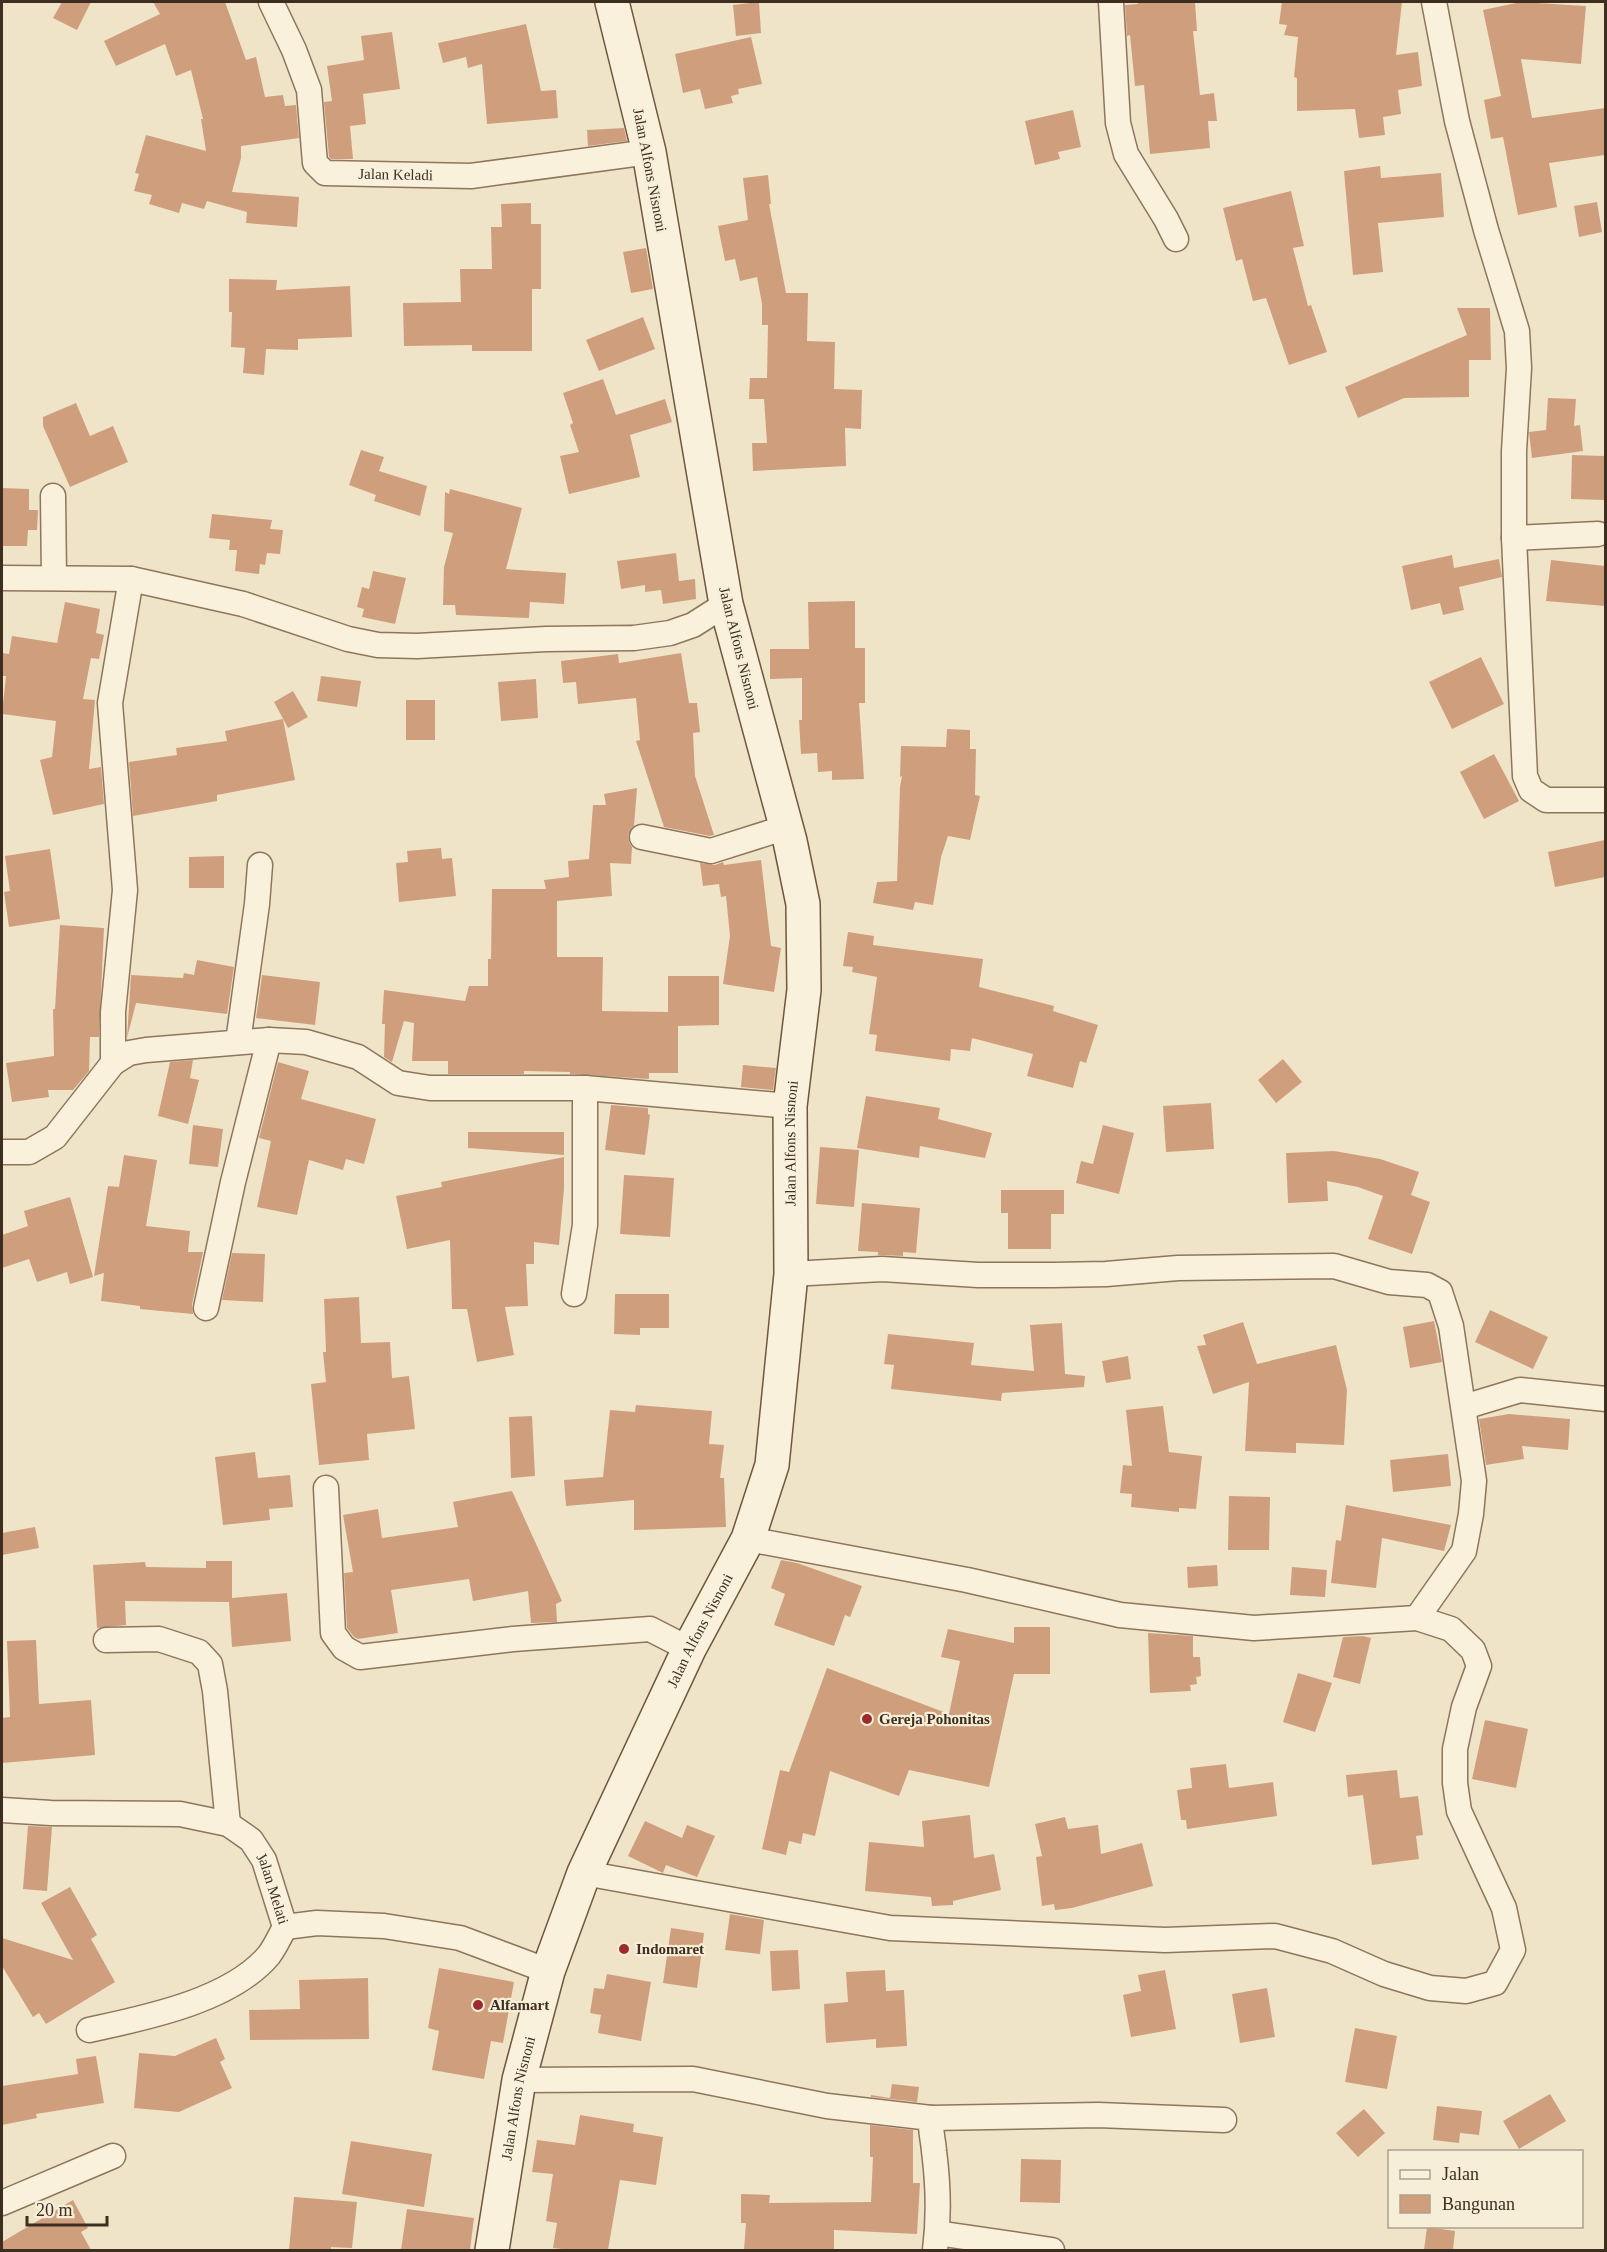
<svg xmlns="http://www.w3.org/2000/svg" width="1607" height="2252" font-family="Georgia,serif">
	<rect width="100%" height="100%" fill="#f0e4c8"/>
	<g fill="#cf9f7d">
		<polygon points="62,2 91,2 77,30 53,18"/>
		<polygon points="153,2 225,2 246,60 256,57 265,97 283,95 285,106 296,105 299,138 241,146 241,158 232,192 299,197 297,227 246,223 247,212 207,201 204,209 182,203 179,213 149,204 152,195 134,191 139,174 135,173 146,135 206,151 201,119 203,119 191,70 176,76 165,44 116,66 104,41 160,14"/>
		<polygon points="759,2 761,33 736,36 733,5"/>
		<polygon points="1138,2 1195,2 1197,31 1193,31 1200,95 1214,93 1217,121 1208,121 1210,148 1150,154 1144,85 1135,86 1130,35 1127,36 1125,5 1138,4"/>
		<polygon points="1282,2 1402,2 1396,55 1418,52 1422,86 1398,90 1401,114 1383,117 1385,135 1359,138 1355,109 1297,111 1297,78 1294,77 1298,37 1284,35 1287,25 1279,24"/>
		<polygon points="1521,2 1586,6 1581,64 1521,59 1532,118 1605,108 1605,155 1549,163 1557,207 1518,215 1503,137 1491,139 1484,100 1501,96 1483,10"/>
		<polygon points="526,24 541,91 556,90 558,118 487,124 482,64 468,68 466,57 443,63 438,43"/>
		<polygon points="392,32 400,89 363,94 366,124 350,126 353,159 331,159 329,157 324,102 332,101 327,66 364,60 361,36"/>
		<polygon points="751,37 762,84 738,89 739,94 731,96 733,103 705,109 700,89 683,93 675,54"/>
		<polygon points="1073,110 1081,147 1058,152 1060,159 1035,165 1025,121"/>
		<polygon points="624,128 627,141 588,146 587,130"/>
		<polygon points="1380,166 1381,178 1441,173 1444,217 1378,223 1383,272 1353,275 1344,171"/>
		<polygon points="768,175 771,204 769,204 786,293 808,293 807,341 835,342 834,389 862,390 861,429 845,428 846,466 753,471 752,443 767,443 764,399 749,399 750,378 767,378 768,325 762,325 762,304 757,277 740,281 735,259 725,261 718,226 748,220 743,178"/>
		<polygon points="1291,191 1304,246 1293,248 1308,306 1311,305 1327,352 1289,365 1266,298 1253,301 1242,259 1236,261 1223,208"/>
		<polygon points="1597,202 1602,232 1579,237 1574,206"/>
		<polygon points="531,203 531,224 541,224 541,289 532,289 532,351 472,351 472,345 404,346 403,303 461,302 460,269 492,269 491,227 502,227 501,204"/>
		<polygon points="646,248 653,289 631,293 623,252"/>
		<polygon points="229,279 277,280 276,290 350,286 352,337 298,339 298,350 266,349 264,375 243,373 245,348 231,347 232,312 229,312"/>
		<polygon points="1457,308 1490,308 1491,360 1469,360 1469,397 1404,398 1358,418 1345,387 1467,335"/>
		<polygon points="643,317 655,349 599,371 586,340"/>
		<polygon points="603,379 616,415 665,399 672,422 630,435 640,477 569,494 560,456 579,452 570,425 573,423 563,393"/>
		<polygon points="1548,398 1576,399 1574,426 1580,425 1583,451 1532,458 1529,432 1546,430"/>
		<polygon points="76,403 90,436 113,426 128,462 70,487 43,426 43,417"/>
		<polygon points="361,450 384,457 379,471 427,486 420,516 374,501 376,495 349,485"/>
		<polygon points="1572,455 1605,456 1604,500 1571,499"/>
		<polygon points="2,488 29,489 29,510 38,510 37,530 28,530 27,546 2,546"/>
		<polygon points="450,489 522,508 506,569 566,573 564,604 530,602 529,618 456,615 455,605 443,605 444,567 453,533 444,531 445,492 449,494"/>
		<polygon points="212,514 272,520 270,529 283,530 280,554 267,553 265,565 260,564 259,574 235,571 237,550 229,550 230,540 209,538"/>
		<polygon points="676,553 679,581 695,579 696,599 663,604 661,590 645,592 645,585 621,589 617,561"/>
		<polygon points="1452,555 1454,568 1499,559 1502,577 1459,587 1464,610 1443,615 1440,603 1411,610 1402,566"/>
		<polygon points="1551,560 1605,566 1605,606 1546,601"/>
		<polygon points="373,571 406,578 395,624 362,617 364,609 357,607 362,587 369,589"/>
		<polygon points="855,601 855,648 865,648 865,703 859,703 864,779 832,780 832,771 818,772 817,753 801,754 799,720 802,720 802,678 770,679 770,649 809,649 808,602"/>
		<polygon points="65,602 100,609 96,633 104,635 99,659 91,658 83,699 95,700 89,769 101,767 104,804 53,815 40,760 52,757 56,721 2,714 6,676 2,676 2,653 9,654 12,636 57,643"/>
		<polygon points="681,653 689,703 697,703 700,732 693,733 695,776 714,835 710,836 664,827 636,741 640,740 636,698 578,704 576,682 563,683 561,661 618,654 619,663"/>
		<polygon points="1481,657 1504,704 1452,729 1429,682"/>
		<polygon points="321,676 361,681 357,707 317,701"/>
		<polygon points="536,679 538,718 501,721 498,682"/>
		<polygon points="293,691 308,717 288,728 274,702"/>
		<rect x="406" y="700" width="29" height="40"/>
		<polygon points="283,719 295,780 217,795 217,801 133,816 129,762 177,755 176,748 227,741 225,731"/>
		<polygon points="947,729 970,730 970,749 976,749 975,795 980,796 970,840 948,836 941,857 933,905 915,902 913,910 873,903 877,882 897,881 900,787 902,776 900,777 901,746 946,747"/>
		<polygon points="1494,754 1519,801 1484,819 1460,772"/>
		<polygon points="637,788 634,826 628,835 629,842 632,847 631,864 610,863 612,896 557,901 557,957 603,957 602,1011 668,1012 668,976 719,976 719,1025 678,1026 678,1073 649,1073 649,1079 570,1074 570,1072 524,1071 524,1074 448,1074 448,1061 412,1061 414,1023 404,1021 392,1062 384,1057 385,1024 382,1024 384,990 465,1001 469,986 488,986 488,959 491,959 492,889 546,889 544,880 569,877 568,861 589,859 593,805 606,805 604,794"/>
		<polygon points="1605,840 1605,877 1555,887 1548,852"/>
		<polygon points="441,848 442,859 452,858 456,896 399,902 396,863 408,862 407,851"/>
		<polygon points="50,849 60,919 9,927 4,892 10,891 5,856"/>
		<polygon points="224,856 224,888 189,888 189,857"/>
		<polygon points="761,860 771,946 781,948 774,992 723,984 730,936 726,896 721,897 719,884 703,886 700,863 715,865 723,862 724,865"/>
		<polygon points="60,925 104,928 99,1037 90,1037 89,1071 73,1090 48,1090 49,1097 12,1102 6,1063 54,1056 53,1009 55,1009"/>
		<polygon points="848,932 874,936 873,945 983,959 979,987 1054,1006 1053,1011 1098,1025 1086,1063 1080,1061 1073,1088 1027,1076 1033,1054 972,1038 970,1051 951,1049 950,1061 875,1051 877,1035 869,1034 877,977 852,972 853,967 843,966"/>
		<polygon points="197,960 234,967 227,1014 136,1003 127,1038 131,975 183,978 184,973 194,975"/>
		<polygon points="262,975 320,982 315,1025 256,1018"/>
		<polygon points="1283,1059 1302,1082 1276,1103 1258,1080"/>
		<polygon points="193,1060 190,1078 199,1080 188,1124 158,1116 170,1062"/>
		<polygon points="278,1062 309,1071 301,1099 376,1119 364,1164 346,1159 343,1170 309,1160 297,1215 257,1207 271,1141 259,1138"/>
		<polygon points="743,1065 776,1068 773,1090 741,1087"/>
		<polygon points="866,1096 940,1108 938,1119 992,1133 985,1158 920,1146 919,1158 857,1148"/>
		<polygon points="1211,1103 1214,1149 1166,1152 1163,1106"/>
		<polygon points="611,1105 648,1108 648,1114 650,1115 645,1155 605,1150"/>
		<polygon points="193,1125 223,1129 218,1167 189,1164"/>
		<polygon points="1103,1125 1134,1133 1119,1194 1076,1183 1081,1161 1093,1164"/>
		<polygon points="468,1132 564,1132 564,1155 468,1148"/>
		<polygon points="820,1147 859,1150 854,1207 816,1204"/>
		<polygon points="1334,1151 1380,1159 1419,1172 1411,1195 1430,1202 1412,1254 1368,1239 1383,1196 1358,1187 1327,1181 1328,1201 1288,1203 1286,1153"/>
		<polygon points="124,1155 157,1160 146,1226 190,1231 188,1252 203,1252 192,1305 193,1314 140,1309 140,1306 101,1301 104,1273 94,1276 108,1186 119,1187"/>
		<polygon points="564,1157 564,1189 559,1245 534,1242 534,1264 526,1264 528,1306 505,1307 514,1355 477,1362 467,1309 452,1309 450,1240 407,1249 396,1196 442,1187 441,1182"/>
		<polygon points="624,1175 674,1178 670,1237 620,1234"/>
		<polygon points="1001,1190 1064,1190 1064,1214 1051,1214 1051,1249 1008,1249 1008,1213 1001,1213"/>
		<polygon points="70,1197 93,1277 70,1284 67,1272 37,1282 29,1259 2,1268 2,1235 28,1226 24,1211"/>
		<polygon points="862,1203 920,1208 916,1253 903,1252 903,1256 878,1255 878,1252 858,1251"/>
		<polygon points="232,1253 265,1254 263,1302 222,1300"/>
		<polygon points="615,1294 669,1294 669,1328 640,1328 640,1335 614,1334"/>
		<polygon points="359,1297 361,1343 390,1342 392,1378 409,1376 415,1429 367,1434 369,1460 319,1465 311,1384 326,1382 323,1352 326,1352 324,1299"/>
		<polygon points="1490,1310 1548,1337 1533,1369 1475,1342"/>
		<polygon points="1434,1321 1442,1362 1410,1368 1403,1327"/>
		<polygon points="1243,1322 1257,1364 1336,1345 1347,1390 1344,1445 1296,1443 1296,1453 1245,1451 1249,1382 1213,1394 1197,1346 1206,1345 1203,1335"/>
		<polygon points="1062,1323 1065,1374 1085,1376 1084,1387 1002,1393 1001,1401 891,1389 894,1365 884,1364 888,1334 974,1343 971,1365 1034,1371 1030,1325"/>
		<polygon points="1128,1356 1131,1379 1106,1383 1102,1361"/>
		<polygon points="636,1405 712,1411 709,1444 724,1445 720,1478 724,1478 726,1527 634,1530 634,1500 566,1506 564,1480 603,1477 610,1410 635,1412"/>
		<polygon points="1163,1406 1169,1452 1202,1456 1196,1509 1179,1508 1179,1512 1131,1507 1132,1494 1120,1493 1123,1465 1132,1466 1126,1410"/>
		<polygon points="1509,1414 1570,1419 1568,1450 1522,1446 1524,1459 1486,1465 1479,1419"/>
		<polygon points="532,1416 535,1476 511,1478 509,1417"/>
		<polygon points="255,1452 258,1478 290,1475 293,1507 269,1509 270,1520 223,1525 215,1457"/>
		<polygon points="1448,1454 1451,1486 1393,1492 1390,1460"/>
		<polygon points="512,1491 562,1601 556,1604 557,1622 531,1623 528,1591 473,1601 469,1579 391,1590 398,1633 358,1639 354,1637 347,1628 344,1573 353,1572 343,1515 378,1509 382,1538 458,1527 453,1502"/>
		<polygon points="1229,1496 1270,1497 1269,1550 1228,1550"/>
		<polygon points="1346,1505 1451,1525 1444,1551 1382,1538 1376,1588 1331,1583 1336,1540 1341,1541"/>
		<polygon points="35,1527 39,1548 2,1555 2,1533"/>
		<polygon points="781,1560 797,1563 862,1586 850,1617 845,1615 834,1646 774,1625 785,1594 771,1588"/>
		<polygon points="206,1561 232,1561 232,1598 287,1593 291,1641 232,1647 229,1602 125,1601 126,1625 97,1628 93,1565 145,1562 146,1567 206,1568"/>
		<polygon points="1217,1565 1218,1586 1188,1588 1187,1567"/>
		<polygon points="1292,1567 1327,1570 1325,1597 1290,1595"/>
		<polygon points="1014,1627 1050,1627 1050,1674 1014,1674 989,1787 909,1770 899,1796 830,1771 815,1836 803,1833 801,1844 789,1841 786,1855 762,1849 780,1770 789,1772 827,1668 949,1714 960,1661 941,1657 948,1629 1014,1643"/>
		<polygon points="1148,1633 1193,1636 1193,1657 1200,1657 1201,1676 1196,1677 1197,1684 1190,1685 1191,1691 1150,1693"/>
		<polygon points="1363,1636 1371,1638 1360,1684 1333,1677 1343,1637"/>
		<polygon points="36,1640 39,1704 91,1700 95,1755 2,1763 2,1718 10,1717 7,1641"/>
		<polygon points="1298,1673 1332,1683 1315,1732 1283,1722"/>
		<polygon points="1485,1720 1528,1729 1516,1788 1472,1779"/>
		<polygon points="1226,1764 1229,1788 1273,1782 1277,1816 1187,1829 1186,1820 1181,1820 1177,1790 1192,1788 1190,1768"/>
		<polygon points="1397,1770 1400,1798 1418,1796 1423,1835 1416,1836 1419,1859 1372,1865 1363,1795 1348,1797 1346,1775"/>
		<polygon points="970,1815 974,1858 994,1854 1001,1890 953,1901 953,1905 932,1906 931,1897 865,1891 869,1842 924,1847 922,1821"/>
		<polygon points="1065,1817 1068,1829 1098,1825 1101,1854 1142,1843 1153,1886 1072,1908 1055,1910 1054,1904 1042,1906 1036,1857 1042,1856 1035,1824"/>
		<polygon points="645,1821 682,1838 687,1825 715,1836 697,1877 666,1865 663,1873 628,1856"/>
		<polygon points="28,1826 52,1827 47,1891 23,1889"/>
		<polygon points="70,1887 97,1935 91,1939 115,1982 46,2024 39,2013 33,2017 2,1966 2,1938 73,1960 41,1903"/>
		<polygon points="730,1914 764,1920 760,1954 725,1950"/>
		<polygon points="671,1928 704,1933 697,1988 663,1983"/>
		<polygon points="798,1950 800,1989 772,1991 770,1951"/>
		<polygon points="439,1968 514,1982 503,2043 491,2041 484,2079 432,2070 439,2031 428,2028"/>
		<polygon points="885,1970 886,1991 904,1990 907,2046 876,2048 876,2039 826,2043 824,2004 848,2002 846,1972"/>
		<polygon points="1165,1970 1176,2029 1131,2037 1123,1995 1141,1991 1138,1975"/>
		<polygon points="607,1974 651,1982 641,2041 598,2033 601,2015 590,2013 594,1988 604,1989"/>
		<polygon points="368,1978 369,2039 250,2040 249,2010 300,2009 299,1980"/>
		<polygon points="1267,1988 1275,2037 1240,2043 1232,1994"/>
		<polygon points="1355,2028 1397,2036 1387,2089 1345,2082"/>
		<polygon points="216,2038 225,2059 220,2062 232,2088 179,2112 134,2108 139,2053 175,2056"/>
		<polygon points="96,2056 104,2103 36,2114 37,2118 2,2125 2,2086 78,2074 76,2059"/>
		<polygon points="892,2084 919,2087 917,2102 871,2097 871,2095 890,2098"/>
		<polygon points="1550,2094 1566,2121 1519,2149 1503,2121"/>
		<polygon points="1437,2106 1482,2111 1479,2135 1460,2133 1459,2143 1433,2140"/>
		<polygon points="1364,2109 1385,2133 1358,2157 1336,2133"/>
		<polygon points="580,2115 634,2124 633,2132 663,2137 656,2185 620,2180 608,2250 571,2250 553,2248 557,2223 546,2221 553,2174 532,2172 537,2140 575,2145"/>
		<polygon points="870,2125 913,2130 913,2183 920,2183 917,2234 834,2230 834,2250 744,2250 746,2223 741,2223 741,2194 770,2195 769,2203 871,2202 873,2157 870,2157"/>
		<polygon points="351,2141 432,2154 424,2207 342,2194"/>
		<polygon points="1021,2159 1061,2160 1060,2203 1020,2202"/>
		<polygon points="294,2197 357,2202 352,2248 331,2247 331,2250 289,2250"/>
		<polygon points="73,2200 88,2228 81,2232 91,2250 2,2250 2,2242"/>
		<polygon points="407,2209 474,2218 470,2250 401,2250"/>
		<polygon points="1427,2227 1455,2231 1453,2250 1424,2250"/>
	</g>
	<g fill="none" stroke-linecap="round" stroke-linejoin="round">
		<defs>
			<g id="street">
				<path id="s1" d="M271 2 294 50 309 90 315 163 325 173 471 176 649 152"/>
				<polyline points="1111,2 1118,123 1126,154 1166,219 1176,239"/>
				<polyline points="1434,2 1457,121 1486,230 1517,331 1519,368 1514,451 1514,538 1525,776 1531,790 1546,800 1606,800"/>
				<polyline points="53,496 54,577"/>
				<polyline points="1514,538 1598,534"/>
				<polyline points="2,578 131,579 243,604 348,639 378,645 417,646 546,639 634,638 670,633 693,625 726,604"/>
				<polyline points="642,837 711,851 787,827"/>
				<polyline points="238,1042 257,904 260,865"/>
				<polyline points="113,1063 113,1012 125,890 110,703 131,579"/>
				<polyline points="2,1152 29,1152 55,1137 113,1063 129,1053 146,1050 269,1040"/>
				<polyline points="791,1274 882,1269 978,1275 1053,1275 1106,1274 1178,1268 1334,1266 1389,1282 1427,1285 1440,1292 1451,1326 1474,1481 1471,1514 1464,1551 1417,1618"/>
				<polyline points="574,1294 585,1225 585,1088"/>
				<polyline points="206,1308 233,1182 269,1040 306,1042 358,1057 398,1083 430,1088 585,1088 790,1106"/>
				<polyline points="1464,1407 1520,1390 1606,1399"/>
				<polyline points="326,1488 333,1633 344,1648 360,1657 513,1639 650,1629 689,1649"/>
				<polyline points="106,1640 159,1639 199,1652 210,1664 215,1691 228,1824"/>
				<path id="s2" d="M2 1810 51 1813 180 1814 228 1824 251 1840 264 1860 285 1927 317 1923 384 1926 460 1938 548 1971"/>
				<polyline points="584,1873 890,1928 1165,1940 1275,1936 1332,1951 1384,1974 1430,1988 1466,1991 1495,1983 1513,1950 1504,1908 1459,1811 1455,1783 1455,1749 1464,1707 1479,1666 1473,1650 1451,1629 1417,1618 1254,1628 1120,1615 967,1580 748,1539"/>
				<path d="M89 2030C144 2018 231 2001 269 1955 275 1947 280 1936 285 1927"/>
				<path d="M519 2080 693 2079 827 2106 931 2118C930 2129 933 2139 934 2151 938 2182 939 2219 935 2250"/>
				<polyline points="931,2118 1098,2115 1224,2120"/>
				<polyline points="2,2203 113,2156"/>
				<polyline points="937,2233 1052,2250"/>
			</g>
			<g id="secondary">
				<path id="s3" d="M492 2250 519 2080 548 1971 584 1873 689 1649 748 1539 772 1465 791 1274 790 1106 804 990 803 904 790 841 726 604 649 152 612 2"/>
			</g>
		</defs>
		<use href="#street" stroke="#8d765c" stroke-width="27"/>
		<use href="#secondary" stroke="#6f573f" stroke-width="36"/>
		<use href="#street" stroke="#faf1dc" stroke-width="24"/>
		<use href="#secondary" stroke="#faf1dc" stroke-width="33"/>
	</g>
	<g fill="#9e2a2b" stroke="#f7eed8" stroke-width="2">
		<circle cx="867" cy="1719" r="6"/>
		<circle cx="624" cy="1949" r="6"/>
		<circle cx="478" cy="2005" r="6"/>
	</g>
	<g text-anchor="middle" stroke-width="4.5" stroke-linejoin="round" paint-order="stroke">
		<g font-size="15" fill="#3d2e20" stroke="#f7eed8">
			<text transform="translate(650 170) rotate(79)" y="5">Jalan Alfons Nisnoni</text>
			<text dy="5" stroke="none"><textPath href="#s1" startOffset="254">Jalan Keladi</textPath></text>
			<text transform="translate(739 648) rotate(76)" y="5">Jalan Alfons Nisnoni</text>
			<text dy="5" stroke="none"><textPath href="#s3" startOffset="1162">Jalan Alfons Nisnoni</textPath></text>
			<text dy="5" stroke="none"><textPath href="#s3" startOffset="658">Jalan Alfons Nisnoni</textPath></text>
			<text dy="5" stroke="none"><textPath href="#s2" startOffset="309">Jalan Melati</textPath></text>
			<text dy="5" stroke="none"><textPath href="#s3" startOffset="154">Jalan Alfons Nisnoni</textPath></text>
		</g>
		<g font-size="15" font-weight="bold" fill="#3d2e20" stroke="#f7eed8" text-anchor="start">
			<text x="879" y="1724">Gereja Pohonitas</text>
			<text x="636" y="1954">Indomaret</text>
			<text x="490" y="2010">Alfamart</text>
		</g>
	</g>
	<rect width="1607" height="2252" fill="none" stroke="#3d2e20" stroke-width="6"/>
	<rect x="1388" y="2150" width="195" height="78" fill="#f7eed8" stroke="#ada18e" stroke-width="1.5"/>
	<rect x="1400" y="2170" width="30" height="9" fill="#faf1dc" stroke="#ada18e" stroke-width="1.5"/>
	<text x="1442" y="2180" font-size="18" fill="#3d2e20">Jalan</text>
	<rect x="1400" y="2195" width="30" height="18" fill="#cf9f7d" stroke="#ada18e" stroke-width="1.5"/>
	<text x="1442" y="2210" font-size="18" fill="#3d2e20">Bangunan</text>
	<path d="M27 2216v9h80v-9" fill="none" stroke="#3d2e20" stroke-width="3"/>
	<text x="36" y="2216" font-size="18" fill="#3d2e20" stroke="#f7eed8" stroke-width="4.5" paint-order="stroke">20 m</text>
</svg>
